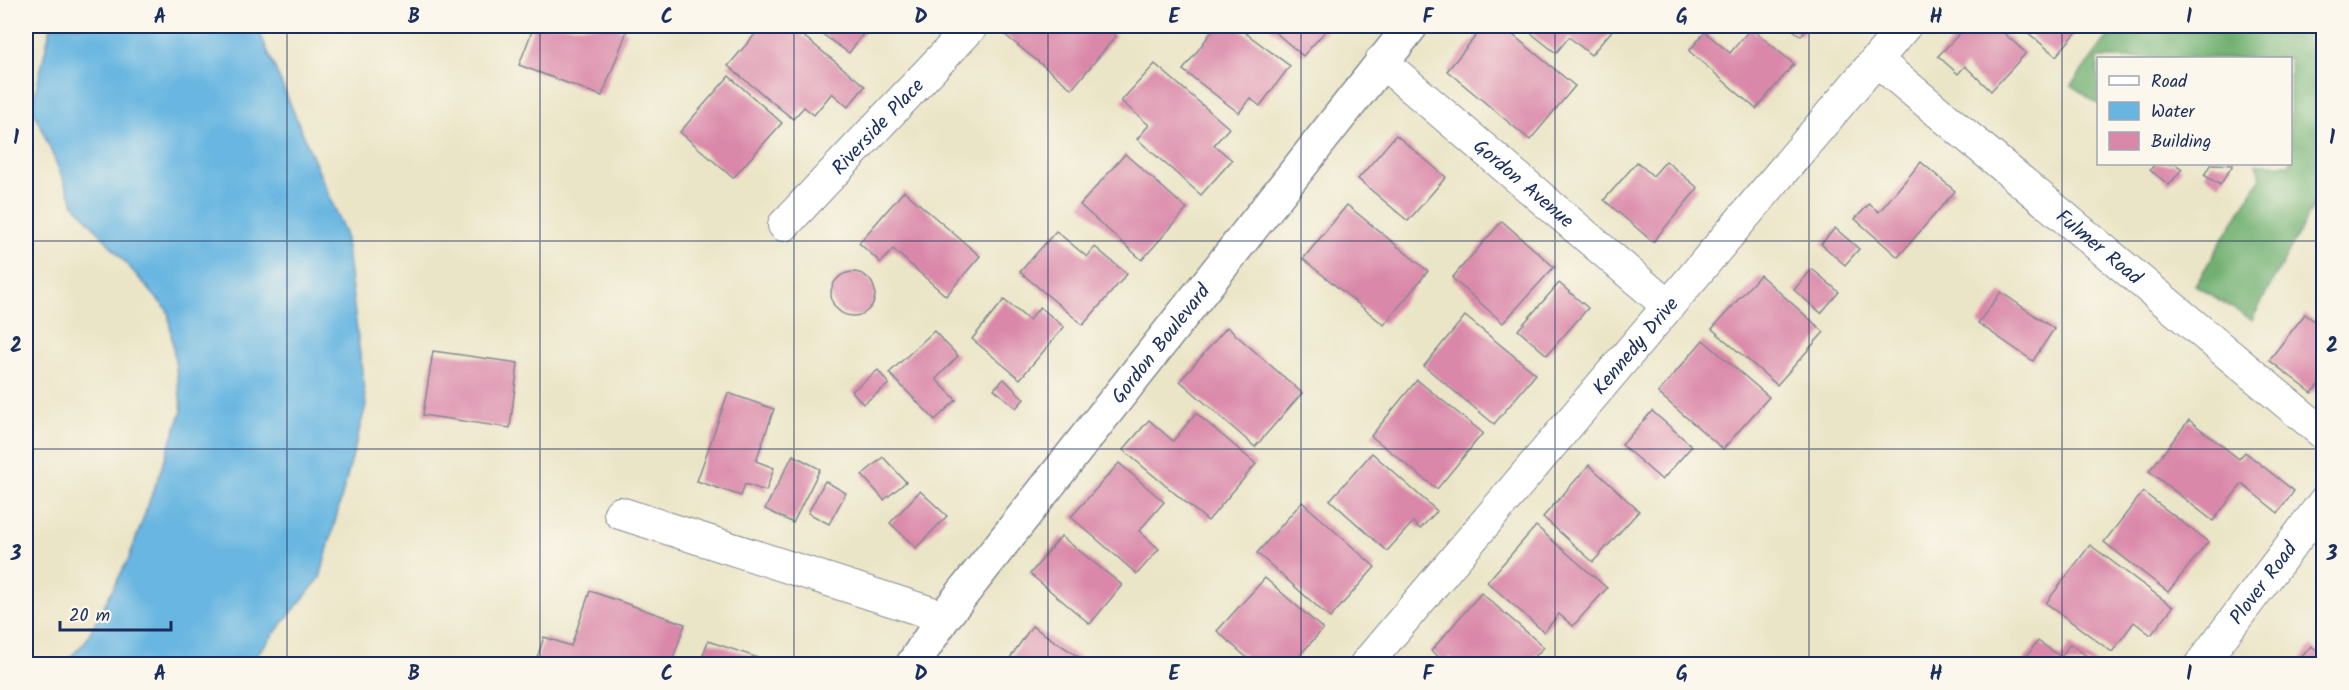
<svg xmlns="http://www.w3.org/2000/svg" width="2349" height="690" font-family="Kalam,sans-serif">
	<rect width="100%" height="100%" fill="#fbf7ec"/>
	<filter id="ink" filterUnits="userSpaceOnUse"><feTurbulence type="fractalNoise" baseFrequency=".0167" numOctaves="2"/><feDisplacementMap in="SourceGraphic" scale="12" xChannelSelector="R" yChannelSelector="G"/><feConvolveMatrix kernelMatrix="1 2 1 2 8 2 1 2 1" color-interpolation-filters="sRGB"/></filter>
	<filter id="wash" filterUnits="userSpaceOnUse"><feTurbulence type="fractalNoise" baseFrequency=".008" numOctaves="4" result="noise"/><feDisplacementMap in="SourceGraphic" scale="24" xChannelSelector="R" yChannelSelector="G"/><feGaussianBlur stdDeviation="1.35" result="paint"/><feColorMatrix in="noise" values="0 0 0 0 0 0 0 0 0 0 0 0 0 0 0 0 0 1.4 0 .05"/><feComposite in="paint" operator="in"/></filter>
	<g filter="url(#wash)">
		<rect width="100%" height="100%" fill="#ebe5c7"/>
		<polygon fill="#71b071" stroke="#467068" stroke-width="1.5" points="2116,26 2323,26 2323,188 2252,320 2195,285 2261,177 2256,164 2290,164 2290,58 2098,58 2098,104 2071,85"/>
		<polygon fill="#67b6e1" stroke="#4172a0" stroke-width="1.5" points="51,26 257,26 345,233 366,405 320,578 249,664 64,664 85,642 129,558 182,411 168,311 74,204 32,107"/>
		<g id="blocks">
			<g fill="#da88a9">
				<polygon points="534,26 612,26 627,31 602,96 519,65"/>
				<polygon points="762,26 791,26 865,86 848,107 832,93 814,115 804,107 793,119 728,66"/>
				<polygon points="811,26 869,26 849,53"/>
				<polygon points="1004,26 1103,26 1116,36 1072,89 1000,31"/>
				<polygon points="1216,26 1236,26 1290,66 1260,106 1250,98 1239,113 1183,70"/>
				<polygon points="1268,26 1330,26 1303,56"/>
				<polygon points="1484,26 1502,26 1575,86 1530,140 1447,71"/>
				<polygon points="1522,26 1616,26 1591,55 1569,37 1556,53"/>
				<polygon points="1788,26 1809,26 1801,36"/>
				<polygon points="1967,26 1996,26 2026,53 1991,91 1965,66 1958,74 1938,56"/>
				<polygon points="2020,26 2082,26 2056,56"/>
				<polygon points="1751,28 1794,64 1756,109 1689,51 1705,32 1730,53"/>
				<polygon points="1155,64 1229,128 1214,145 1232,160 1201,195 1137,139 1149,125 1121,101"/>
				<polygon points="729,76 782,123 733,178 680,132"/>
				<polygon points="1396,135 1446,177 1408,221 1358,179"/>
				<polygon points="1125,154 1187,209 1142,260 1080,205"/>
				<polygon points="1666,161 1698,188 1653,242 1604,200 1637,162 1653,176"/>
				<polygon points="1921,162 1955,191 1898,257 1855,219 1869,204 1879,212"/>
				<polygon points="2155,164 2175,164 2182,169 2169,185 2150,170"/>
				<polygon points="2211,164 2233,165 2220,185 2204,175"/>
				<polygon points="904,191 980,256 946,296 893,249 881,263 859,243"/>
				<polygon points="1347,205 1428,271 1384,325 1303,259"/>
				<polygon points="1502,221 1554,267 1503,323 1452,278"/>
				<polygon points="1835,228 1859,249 1845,265 1821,244"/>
				<polygon points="1056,231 1087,257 1095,247 1127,274 1083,325 1020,272"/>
				<polygon points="1812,269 1839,292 1821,313 1794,290"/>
				<circle cx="853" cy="294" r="22"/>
				<polygon points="1760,275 1824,332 1777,385 1712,329"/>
				<polygon points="1559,283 1588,308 1547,355 1518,330"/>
				<polygon points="2001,292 2054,329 2033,361 1978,323"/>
				<polygon points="1004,300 1029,320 1040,307 1064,327 1020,379 972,339"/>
				<polygon points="2305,314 2324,328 2324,379 2312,393 2269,360"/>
				<polygon points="1465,316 1536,374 1494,424 1424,366"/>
				<polygon points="1227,327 1302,393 1255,447 1180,381"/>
				<polygon points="934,331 958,356 936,379 956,400 935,420 889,373"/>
				<polygon points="1703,340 1769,397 1723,449 1658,393"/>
				<polygon points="433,351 518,363 510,428 423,415"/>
				<polygon points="878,370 889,384 863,404 852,391"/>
				<polygon points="1004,379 1024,399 1016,408 994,389"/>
				<polygon points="1417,380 1483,433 1437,489 1371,436"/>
				<polygon points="728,393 774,409 756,461 774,468 766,491 745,484 741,496 697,481"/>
				<polygon points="1652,411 1692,446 1662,480 1622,445"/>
				<polygon points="1196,413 1256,464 1208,521 1123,450 1149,420 1173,441"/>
				<polygon points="2189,420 2239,459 2245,452 2294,491 2278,513 2242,484 2213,521 2149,471"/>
				<polygon points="1372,453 1437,511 1420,529 1413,522 1387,551 1330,500"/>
				<polygon points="793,455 820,469 793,523 765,509"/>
				<polygon points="883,457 906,482 884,500 862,475"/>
				<polygon points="1119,463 1164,502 1139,531 1159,549 1137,574 1071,517"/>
				<polygon points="1589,465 1639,511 1593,562 1543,517"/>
				<polygon points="825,481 846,493 829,524 808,513"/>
				<polygon points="920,491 947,516 916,548 890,523"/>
				<polygon points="2143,492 2208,542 2168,592 2104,542"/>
				<polygon points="1302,502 1375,567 1330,618 1257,553"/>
				<polygon points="1536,526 1607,588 1573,626 1559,614 1544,632 1487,582"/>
				<polygon points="1061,536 1122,585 1090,624 1030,574"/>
				<polygon points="2090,545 2173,607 2151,635 2134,622 2112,652 2046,603"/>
				<polygon points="1265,578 1323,629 1292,664 1254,664 1217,631"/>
				<polygon points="590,591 685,624 671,664 535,664 544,637 571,646"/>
				<polygon points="1481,593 1544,647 1528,664 1459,664 1450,657 1445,662 1431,651"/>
				<polygon points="1032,626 1085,661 1082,664 1006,664"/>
				<polygon points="708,641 776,664 700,664"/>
				<polygon points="2038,641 2061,657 2070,644 2098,664 2021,664"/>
				<polygon points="2311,646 2324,655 2324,664 2296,664"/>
			</g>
		</g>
	</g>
	<g filter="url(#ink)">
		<use href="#blocks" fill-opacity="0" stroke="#838a92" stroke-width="1.5"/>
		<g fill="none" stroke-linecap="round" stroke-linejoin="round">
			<defs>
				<g id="minor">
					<path id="s1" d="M1876 60 2324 434"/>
					<path id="s2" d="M1381 61 1668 306"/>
					<path id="s3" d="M784 225 972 26"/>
					<polyline points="620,513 944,617"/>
					<path id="s4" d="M1366 664 1905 26"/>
					<path id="s5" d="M2201 664 2324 502"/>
				</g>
				<g id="tertiary">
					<path id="s6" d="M913 664 944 617 1411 26"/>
				</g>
			</defs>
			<use href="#minor" stroke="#838a92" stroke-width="34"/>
			<use href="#tertiary" stroke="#838a92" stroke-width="36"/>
			<use href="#minor" stroke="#fff" stroke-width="32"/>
			<use href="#tertiary" stroke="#fff" stroke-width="33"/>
		</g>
	</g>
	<path fill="none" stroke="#1b2f5e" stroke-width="1.5" stroke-opacity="0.55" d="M287 26V664M540 26V664M794 26V664M1048 26V664M1301 26V664M1555 26V664M1809 26V664M2062 26V664M26 241H2324M26 449H2324"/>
	<g text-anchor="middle" stroke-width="6" stroke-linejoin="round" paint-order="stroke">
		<g font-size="20" fill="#1b2f5e" stroke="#fbf7ec">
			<text dy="7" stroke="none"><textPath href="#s3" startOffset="136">Riverside Place</textPath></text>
			<text dy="7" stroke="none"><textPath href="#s2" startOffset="188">Gordon Avenue</textPath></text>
			<text dy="7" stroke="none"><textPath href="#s1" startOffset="291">Fulmer Road</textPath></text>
			<text dy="7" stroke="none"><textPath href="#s6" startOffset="405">Gordon Boulevard</textPath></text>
			<text dy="7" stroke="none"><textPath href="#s4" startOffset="417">Kennedy Drive</textPath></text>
			<text dy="7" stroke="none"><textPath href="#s5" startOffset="102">Plover Road</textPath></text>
		</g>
	</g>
	<rect width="2349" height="690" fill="none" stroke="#fbf7ec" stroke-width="66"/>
	<rect x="2097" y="57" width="195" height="108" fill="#fbf7ec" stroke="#a1a7b3" stroke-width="1.5"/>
	<rect x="2109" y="76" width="30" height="9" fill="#ffffff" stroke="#a1a7b3" stroke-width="1.5"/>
	<text x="2151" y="87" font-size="18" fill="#1b2f5e">Road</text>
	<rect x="2109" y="102" width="30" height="18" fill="#67b6e1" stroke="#a1a7b3" stroke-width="1.5"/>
	<text x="2151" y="117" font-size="18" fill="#1b2f5e">Water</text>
	<rect x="2109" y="132" width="30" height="18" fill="#da88a9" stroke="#a1a7b3" stroke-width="1.5"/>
	<text x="2151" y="147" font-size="18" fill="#1b2f5e">Building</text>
	<path d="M60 621v9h111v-9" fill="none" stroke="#1b2f5e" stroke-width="3"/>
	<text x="69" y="621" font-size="18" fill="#1b2f5e" stroke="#fbf7ec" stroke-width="4.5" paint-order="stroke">20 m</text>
	<rect x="33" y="33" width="2283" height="624" fill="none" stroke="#1b2f5e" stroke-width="2"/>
	<g font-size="20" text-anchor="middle" font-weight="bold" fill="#1b2f5e">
		<text x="160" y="23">A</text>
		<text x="414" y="23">B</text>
		<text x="667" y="23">C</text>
		<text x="921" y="23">D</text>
		<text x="1174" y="23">E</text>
		<text x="1428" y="23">F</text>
		<text x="1682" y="23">G</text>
		<text x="1936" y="23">H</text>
		<text x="2189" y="23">I</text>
		<text x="16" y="144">1</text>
		<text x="2332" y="144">1</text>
		<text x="16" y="352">2</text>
		<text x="2332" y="352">2</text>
		<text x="16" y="560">3</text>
		<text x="2332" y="560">3</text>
		<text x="160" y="680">A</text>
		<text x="414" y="680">B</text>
		<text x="667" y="680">C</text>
		<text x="921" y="680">D</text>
		<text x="1174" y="680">E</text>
		<text x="1428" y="680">F</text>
		<text x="1682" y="680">G</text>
		<text x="1936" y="680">H</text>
		<text x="2189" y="680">I</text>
	</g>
</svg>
